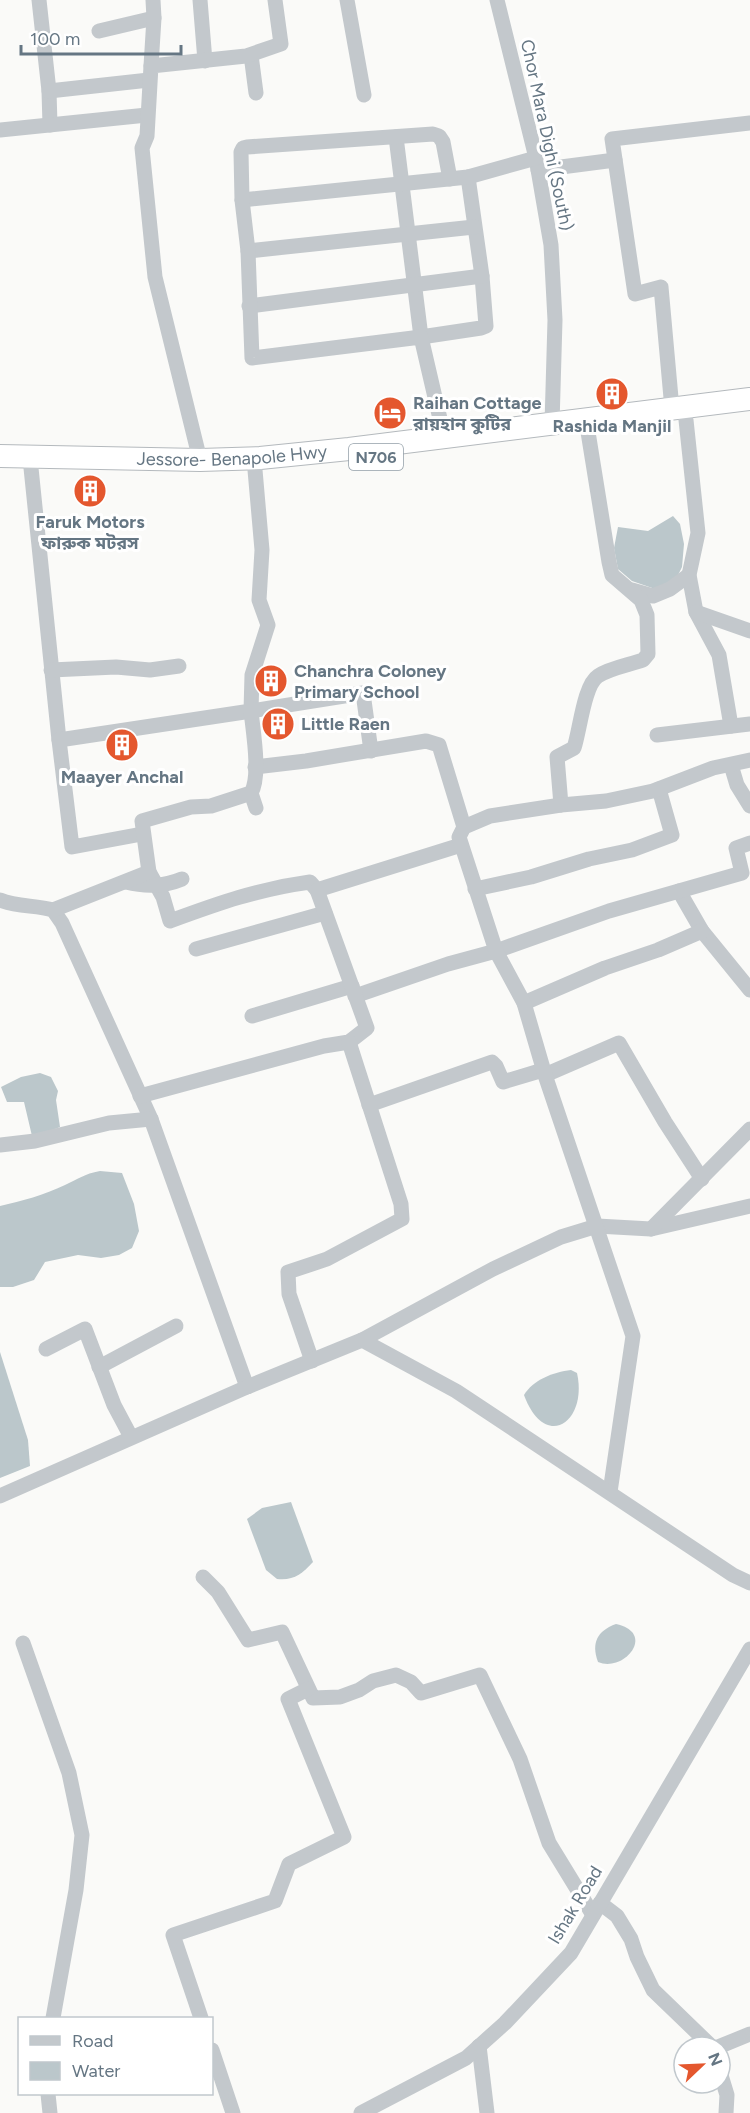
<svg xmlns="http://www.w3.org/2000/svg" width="750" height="2113" font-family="Figtree,'Noto Sans Bengali',sans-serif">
	<rect width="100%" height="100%" fill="#fafaf8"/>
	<g fill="#bbc7cb">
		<polygon points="673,516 680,524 684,544 682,567 676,579 658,590 632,581 618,569 614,548 618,527 648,531"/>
		<polygon points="40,1073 51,1077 58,1091 56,1100 60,1127 38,1136 32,1136 24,1102 7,1102 1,1087 21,1077"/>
		<path d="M100 1171 122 1173 134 1204 139 1231 132 1248 119 1255 101 1258 78 1255 45 1262 34 1280 13 1287H0V1206C22 1201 44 1195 65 1185 78 1179 84 1174 100 1171Z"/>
		<polygon points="0,1352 28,1440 30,1466 0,1478"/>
		<path d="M571 1370 577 1373C588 1422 545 1452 524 1395 533 1380 553 1372 571 1370Z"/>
		<path d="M291 1502 313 1562C302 1574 293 1581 277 1579L266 1570 247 1519 262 1508Z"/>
		<path d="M616 1624C657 1633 624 1673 598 1662 591 1643 597 1631 616 1624Z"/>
	</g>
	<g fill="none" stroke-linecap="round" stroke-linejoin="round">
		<defs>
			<g id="highway">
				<path id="s1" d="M0 456 200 460 260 458 349 449 750 399"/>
			</g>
		</defs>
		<use href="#highway" stroke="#b4b9bd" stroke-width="24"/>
		<g stroke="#c3c8cc" stroke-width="15">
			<polyline points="39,0 49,91 50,125"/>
			<polyline points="200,0 205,61"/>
			<polyline points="347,0 364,95"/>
			<polyline points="497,0 536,158 551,245 555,320 552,424"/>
			<polyline points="99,31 154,18"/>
			<polyline points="251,55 256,93"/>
			<polyline points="151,66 154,18 153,0"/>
			<polyline points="49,91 149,80"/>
			<polyline points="0,130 147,115"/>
			<polyline points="396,137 421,337 481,328 486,326 482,276 468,177"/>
			<polyline points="538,170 615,160"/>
			<polyline points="242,200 468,177 536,158"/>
			<polyline points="248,251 474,227"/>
			<polyline points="249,306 482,276"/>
			<polyline points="672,409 661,287 635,294 612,139 750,123"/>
			<polyline points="686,420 698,533 689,575 696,612 719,655 731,726"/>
			<polyline points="444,436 421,337 252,358 248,251 242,200 241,152 243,148 247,147 433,134 439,136 443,142 450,179"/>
			<polyline points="200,460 155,277 142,148 147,136 151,66 246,56 281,44 275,0"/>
			<polyline points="31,468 59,740"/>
			<polyline points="632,590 653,596 670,589 689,575"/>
			<polyline points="696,612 750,631"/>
			<polyline points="51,670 116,667 150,670 179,666"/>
			<polyline points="657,735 750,724"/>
			<polyline points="731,765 737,785 750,806"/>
			<polyline points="255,767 306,761 426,741 439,745 464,827"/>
			<polyline points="251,793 256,808"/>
			<path d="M561 805 557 757 574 748C580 730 584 685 598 676 610 668 629 665 643 660L648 654 647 615 641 600 612 575 609 562 588 432"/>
			<polyline points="142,834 72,847 59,740 251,711 252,675 268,625 259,600 262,550 255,470"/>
			<path d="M149 872 163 897 170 921C219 903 258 889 310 882L317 890"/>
			<path d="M126 882C146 887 163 887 182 879"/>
			<polyline points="475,889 531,877 589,859 632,850 672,835 659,789"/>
			<polyline points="679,891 702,931 750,990"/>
			<path d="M0 900C17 907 36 905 53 910L62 923 151 1119 247 1387"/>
			<path d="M53 910 149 872 142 821 191 807 211 806 251 793C261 776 253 731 251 711L363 693 371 751"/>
			<polyline points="196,949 325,913"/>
			<polyline points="355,996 448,964 496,951 609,911 742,873 736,848 750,843"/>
			<polyline points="524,1003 605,968 658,950 702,931"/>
			<polyline points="252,1016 352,986"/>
			<polyline points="545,1075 619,1043 665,1122 702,1179"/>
			<polyline points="140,1096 324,1046 349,1042 367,1028 317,890 461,845"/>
			<polyline points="369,1105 492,1062 496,1066 503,1082 543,1070"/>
			<polyline points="0,1145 35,1141 109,1123 151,1119"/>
			<polyline points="651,1229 750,1206"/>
			<polyline points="362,1340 493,1269 561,1237 597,1226 651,1229 750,1129"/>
			<polyline points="46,1349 85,1329 114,1405 131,1437"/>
			<polyline points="312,1361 289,1294 288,1272 327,1259 402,1219 401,1204 349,1042"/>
			<polyline points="99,1367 176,1326"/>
			<polyline points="610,1492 633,1336 545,1075 524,1003 496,951 459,837 464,827 490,816 561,805 606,801 653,791 713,768 750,760"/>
			<polyline points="0,1496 247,1387 362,1340 456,1391 733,1575 750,1583"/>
			<polyline points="203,1577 218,1592 248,1640 282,1632 313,1698 340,1697 359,1690 373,1681 396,1675 411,1682 421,1693 480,1675 520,1759 549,1843 593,1915"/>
			<polyline points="23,1643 69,1773 82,1835 76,1890 53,2018"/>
			<polyline points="600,1903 617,1916 631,1939 637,1957 653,1990 712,2047"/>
			<polyline points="201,2018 173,1935 275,1901 289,1864 344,1837 288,1699 308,1689"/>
			<polyline points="479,2046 487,2113"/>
			<polyline points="718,2047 750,2034"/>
			<polyline points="212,2050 233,2113"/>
			<polyline points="720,2072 727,2095 726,2113"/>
			<polyline points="48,2094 50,2113"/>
			<polyline points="361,2113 466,2058 505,2023 571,1953 750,1649"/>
		</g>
		<use href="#highway" stroke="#fff" stroke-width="22"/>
	</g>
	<defs>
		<symbol id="building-disc" viewBox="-11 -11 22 22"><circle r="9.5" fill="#e4572e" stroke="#fff"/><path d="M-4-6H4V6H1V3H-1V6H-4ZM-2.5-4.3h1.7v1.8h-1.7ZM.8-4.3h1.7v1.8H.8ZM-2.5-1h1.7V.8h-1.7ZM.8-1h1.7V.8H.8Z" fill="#fff"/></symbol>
		<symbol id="hotel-disc" viewBox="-11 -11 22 22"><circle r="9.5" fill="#e4572e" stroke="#fff"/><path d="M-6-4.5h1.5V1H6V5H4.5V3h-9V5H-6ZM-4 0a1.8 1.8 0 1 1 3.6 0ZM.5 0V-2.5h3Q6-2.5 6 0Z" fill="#fff"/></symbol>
	</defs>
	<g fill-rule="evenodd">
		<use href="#building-disc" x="593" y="375" width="38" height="38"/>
		<use href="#hotel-disc" x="371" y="394" width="38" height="38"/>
		<use href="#building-disc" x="71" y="472" width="38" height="38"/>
		<use href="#building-disc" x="252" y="662" width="38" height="38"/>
		<use href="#building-disc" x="259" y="705" width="38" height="38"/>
		<use href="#building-disc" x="103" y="726" width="38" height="38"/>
	</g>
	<g text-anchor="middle" stroke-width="6" stroke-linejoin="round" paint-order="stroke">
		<rect fill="#fff" stroke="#939fa8" stroke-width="1.5" x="349" y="444" width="54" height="26" rx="4.5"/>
		<g font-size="16" font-weight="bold" fill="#657683">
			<text x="376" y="463">N706</text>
		</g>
		<g font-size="18" fill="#657683" stroke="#fff">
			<text transform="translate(547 135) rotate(78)" y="6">Chor Mara Dighi (South)</text>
			<text dy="6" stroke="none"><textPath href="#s1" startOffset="232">Jessore- Benapole Hwy</textPath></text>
			<text transform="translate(575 1905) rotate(-59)" y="6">Ishak Road</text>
		</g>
		<g font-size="18" font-weight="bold" fill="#657683" stroke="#fff" text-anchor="start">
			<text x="413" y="409">Raihan Cottage<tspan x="413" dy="21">রায়হান কুটির</tspan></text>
			<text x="612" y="432" text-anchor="middle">Rashida Manjil</text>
			<text x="90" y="528" text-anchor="middle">Faruk Motors<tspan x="90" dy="21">ফারুক মটরস</tspan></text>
			<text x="294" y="677">Chanchra Coloney<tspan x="294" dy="21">Primary School</tspan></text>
			<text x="301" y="730">Little Raen</text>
			<text x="122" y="783" text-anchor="middle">Maayer Anchal</text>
		</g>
	</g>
	<rect x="18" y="2017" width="195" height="78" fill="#ffffff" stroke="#c1c8cd" stroke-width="1.5"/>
	<rect x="30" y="2036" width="30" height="9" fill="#c3c8cc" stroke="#c1c8cd" stroke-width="1.5"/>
	<text x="72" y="2047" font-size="18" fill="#657683">Road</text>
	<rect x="30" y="2062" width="30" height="18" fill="#bbc7cb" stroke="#c1c8cd" stroke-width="1.5"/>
	<text x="72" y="2077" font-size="18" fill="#657683">Water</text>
	<g transform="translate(702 2065) rotate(67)"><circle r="28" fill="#ffffff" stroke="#c1c8cd" stroke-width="1.5"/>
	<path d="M0-4.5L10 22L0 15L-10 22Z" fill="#e4572e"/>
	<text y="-9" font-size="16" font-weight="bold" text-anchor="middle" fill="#657683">N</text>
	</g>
	<path d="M21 45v9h160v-9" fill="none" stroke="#657683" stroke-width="3"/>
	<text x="30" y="45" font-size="18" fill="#657683" stroke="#ffffff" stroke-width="4.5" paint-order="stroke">100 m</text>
</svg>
